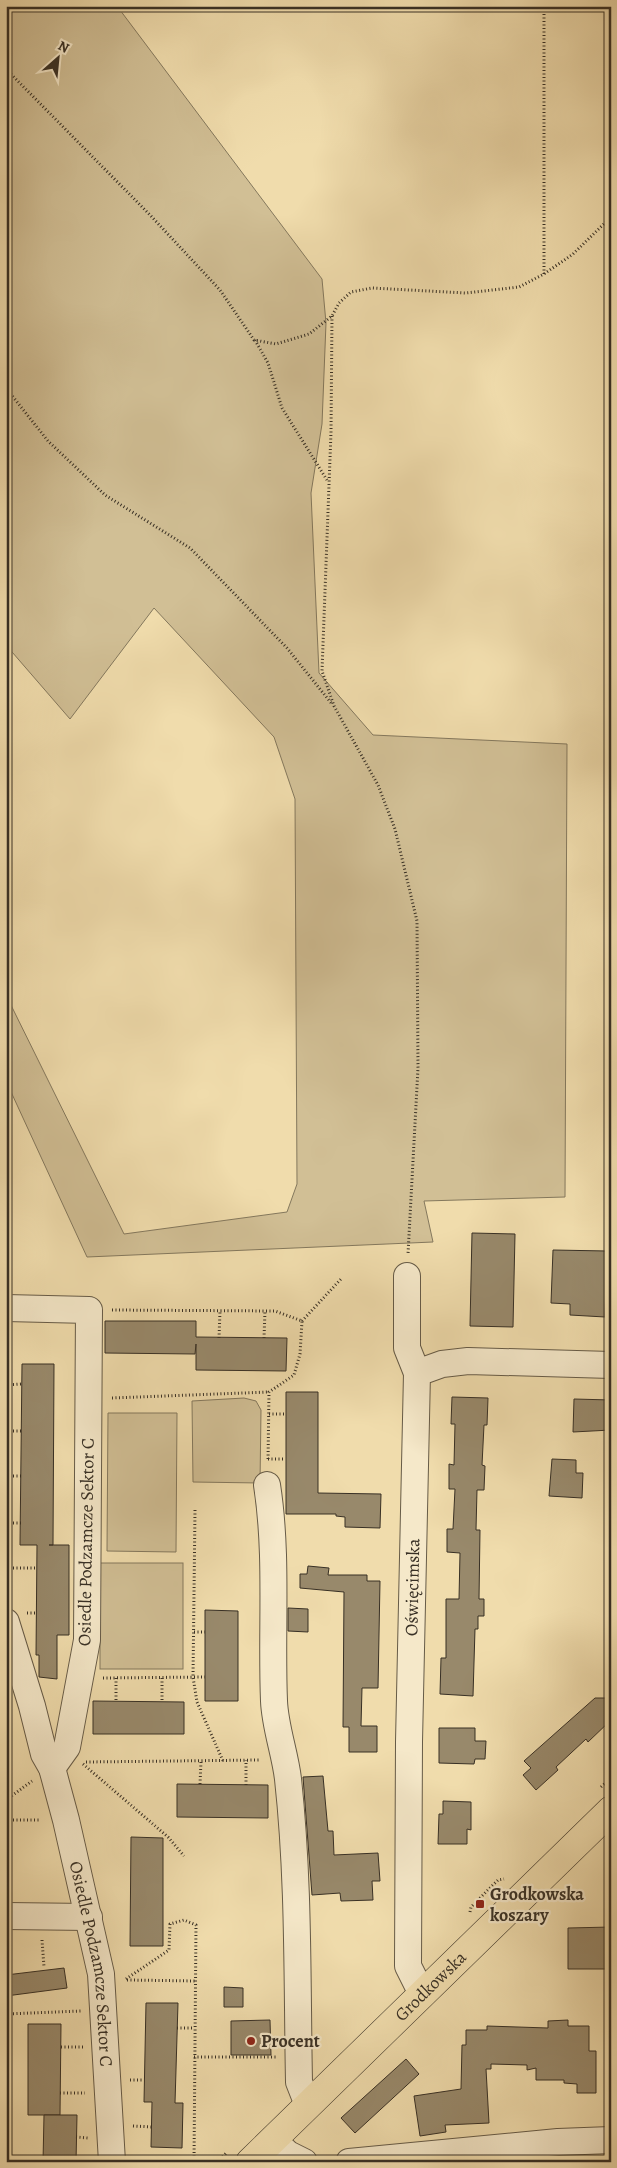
<svg xmlns="http://www.w3.org/2000/svg" width="617" height="2168" font-family="Alegreya,serif">
	<rect width="100%" height="100%" fill="#f0dcac"/>
	<filter id="stains"><feTurbulence type="fractalNoise" baseFrequency=".004" numOctaves="4"/><feColorMatrix values="0 0 0 0 .2 0 0 0 0 .09 0 0 0 0 .02 0 0 0 .5 -.17"/></filter>
	<radialGradient id="worn" r=".72"><stop offset=".6" stop-color="#630" stop-opacity="0"/><stop offset="1" stop-color="#630" stop-opacity=".3"/></radialGradient>
	<g fill="#d1bf95" stroke="#84785d">
		<polygon points="6,6 117,6 322,279 326,323 322,424 311,493 319,673 373,735 567,744 565,1197 424,1201 433,1242 87,1257 6,1081 6,995 124,1234 287,1212 297,1184 295,799 274,737 154,608 70,719 6,645"/>
		<polygon points="244,1398 256,1401 261,1410 260,1483 193,1482 192,1401"/>
		<polygon points="108,1413 177,1413 176,1552 107,1551"/>
		<rect x="100" y="1563" width="83" height="106"/>
	</g>
	<g fill="#98896b" stroke="#383025">
		<polygon points="472,1233 515,1234 513,1327 470,1326"/>
		<polygon points="553,1250 607,1251 605,1317 570,1315 570,1304 551,1303"/>
		<polygon points="105,1321 196,1321 196,1337 287,1338 286,1371 196,1370 196,1344 195,1354 105,1353"/>
		<polygon points="22,1364 54,1364 53,1545 49,1545 69,1545 69,1635 57,1635 57,1679 39,1677 39,1655 36,1655 37,1545 20,1545"/>
		<polygon points="286,1392 318,1392 318,1493 381,1494 380,1528 345,1527 345,1517 336,1516 336,1514 286,1514"/>
		<polygon points="452,1397 488,1398 487,1425 484,1425 482,1465 485,1466 484,1490 477,1490 476,1530 480,1530 479,1599 484,1599 484,1616 478,1616 478,1629 475,1629 473,1696 440,1694 441,1658 446,1658 446,1599 459,1599 460,1553 447,1552 447,1529 453,1529 455,1489 449,1489 449,1464 454,1465 455,1424 451,1424"/>
		<polygon points="574,1399 611,1400 611,1430 573,1432"/>
		<polygon points="552,1459 576,1460 576,1473 583,1473 582,1498 549,1496"/>
		<polygon points="308,1566 329,1568 328,1575 367,1575 367,1581 380,1581 378,1688 362,1688 361,1726 377,1726 377,1752 349,1752 349,1727 343,1727 344,1592 300,1588 300,1574 307,1574"/>
		<polygon points="288,1608 308,1609 308,1632 288,1631"/>
		<polygon points="205,1610 238,1611 238,1701 205,1701"/>
		<polygon points="595,1698 611,1698 611,1720 588,1742 586,1739 556,1767 558,1770 536,1790 523,1775 531,1768 524,1761"/>
		<polygon points="93,1701 184,1702 184,1734 93,1734"/>
		<polygon points="439,1728 475,1728 475,1741 486,1741 485,1759 475,1759 474,1764 439,1763"/>
		<polygon points="323,1776 328,1831 333,1831 334,1855 378,1853 380,1881 372,1881 373,1900 341,1901 340,1893 312,1895 303,1777"/>
		<polygon points="177,1784 268,1785 268,1818 177,1817"/>
		<polygon points="443,1801 471,1802 471,1830 467,1829 467,1844 438,1844 439,1814 443,1814"/>
		<polygon points="131,1837 163,1838 163,1946 130,1946"/>
		<polygon points="611,1927 611,1969 568,1969 568,1928"/>
		<polygon points="64,1968 67,1988 6,1996 6,1975"/>
		<polygon points="224,1987 243,1988 243,2007 224,2007"/>
		<polygon points="146,2003 178,2003 175,2103 183,2103 182,2148 151,2147 152,2102 144,2102"/>
		<polygon points="270,2020 271,2055 231,2055 231,2021"/>
		<polygon points="568,2020 568,2026 589,2026 589,2051 596,2051 596,2093 577,2093 577,2084 564,2083 564,2080 536,2080 536,2068 527,2070 527,2065 491,2064 491,2069 486,2069 489,2123 445,2125 446,2132 420,2136 414,2096 461,2089 462,2045 466,2045 466,2030 487,2030 487,2026 548,2028 548,2021"/>
		<polygon points="28,2024 61,2024 60,2115 28,2115"/>
		<polygon points="406,2059 419,2074 355,2133 341,2118"/>
		<polygon points="44,2115 77,2115 76,2162 43,2162"/>
	</g>
	<g fill="none" stroke-linecap="round" stroke-linejoin="round">
		<defs>
			<g id="minor">
				<polyline points="407,1276 407,1348 417,1373"/>
				<polyline points="6,1308 89,1310 87,1640 67,1747 52,1768"/>
				<path d="M267 1485C278 1556 271 1629 274 1701 275 1727 285 1753 288 1779 299 1880 297 1981 299 2082L308 2105"/>
				<path id="s1" d="M6 1622 32 1706 44 1754 52 1768 66 1820 101 1974 112 2162"/>
				<polyline points="6,1916 89,1917"/>
				<path id="s2" d="M422 1994 408 1966 409 1742 417 1373 442 1364 468 1361 611 1365"/>
				<polyline points="273,2140 288,2154 304,2162"/>
				<polyline points="349,2162 558,2142 611,2140"/>
			</g>
			<g id="major">
				<path id="s3" d="M250 2162 611 1810"/>
			</g>
		</defs>
		<use href="#minor" stroke="#665b47" stroke-width="28"/>
		<use href="#major" stroke="#383025" stroke-width="29"/>
		<g stroke="#383025" stroke-width="3" stroke-dasharray="1 2.5" stroke-linecap="butt">
			<polyline points="6,69 151,216 220,290 254,340 276,344 309,334 332,316 339,303 351,292 372,288 466,293 519,287 544,274 573,254 611,217"/>
			<polyline points="544,274 544,6"/>
			<polyline points="332,316 331,432 322,671 334,706 378,785 395,829 417,921 418,1068 408,1254"/>
			<polyline points="255,340 268,363 282,408 327,480"/>
			<polyline points="6,388 48,441 105,495 190,548 287,648 332,704"/>
			<polyline points="112,1310 275,1311 302,1321 300,1354 294,1375 269,1392 268,1461"/>
			<polyline points="302,1321 341,1279"/>
			<polyline points="219,1338 220,1311"/>
			<polyline points="264,1338 265,1311"/>
			<polyline points="6,1385 22,1384"/>
			<polyline points="112,1398 269,1392"/>
			<polyline points="269,1414 286,1414"/>
			<polyline points="6,1431 21,1431"/>
			<polyline points="268,1459 285,1459"/>
			<polyline points="6,1476 21,1476"/>
			<polyline points="195,1510 193,1677 197,1702 223,1761"/>
			<polyline points="6,1523 21,1523"/>
			<polyline points="6,1568 36,1568"/>
			<polyline points="27,1613 36,1613"/>
			<polyline points="194,1632 205,1632"/>
			<polyline points="103,1678 205,1677"/>
			<polyline points="116,1678 116,1701"/>
			<polyline points="162,1678 162,1701"/>
			<polyline points="86,1762 260,1760"/>
			<polyline points="83,1764 168,1837 184,1856"/>
			<polyline points="200,1784 201,1761"/>
			<polyline points="246,1785 246,1760"/>
			<polyline points="601,1787 611,1778"/>
			<polyline points="6,1800 32,1781"/>
			<polyline points="6,1820 41,1820"/>
			<polyline points="470,1912 471,1907 498,1880 504,1879"/>
			<polyline points="42,1940 44,1967"/>
			<polyline points="126,1979 169,1950 170,1924 184,1920 196,1925 194,2162"/>
			<polyline points="127,1980 196,1981"/>
			<polyline points="6,2014 81,2011"/>
			<polyline points="177,2028 194,2028"/>
			<polyline points="61,2047 83,2047"/>
			<polyline points="194,2057 276,2057"/>
			<polyline points="130,2080 144,2080"/>
			<polyline points="60,2093 85,2093"/>
			<polyline points="133,2126 152,2127"/>
			<polyline points="76,2137 88,2138"/>
			<polyline points="6,2147 6,2155"/>
			<polyline points="218,2162 226,2153"/>
		</g>
		<use href="#minor" stroke="#f5e8c9" stroke-width="26"/>
		<use href="#major" stroke="#f0dcac" stroke-width="28"/>
	</g>
	<g fill="#8f2418" stroke="#f5e8c9" stroke-width="2">
		<rect x="475" y="1899" width="10" height="10" rx="2.5"/>
		<circle cx="251" cy="2041" r="5"/>
	</g>
	<g text-anchor="middle" stroke-width="4.5" stroke-linejoin="round" paint-order="stroke">
		<g font-size="18" fill="#383025" stroke="#f5e8c9">
			<text transform="translate(86 1542) rotate(-89)" y="6">Osiedle Podzamcze Sektor C</text>
			<text dy="6" stroke="none"><textPath href="#s2" startOffset="410">Oświęcimska</textPath></text>
			<text dy="6" stroke="none"><textPath href="#s1" startOffset="354">Osiedle Podzamcze Sektor C</textPath></text>
			<text dy="6" stroke="none"><textPath href="#s3" startOffset="252">Grodkowska</textPath></text>
		</g>
		<g font-size="18" font-weight="bold" fill="#383025" stroke="#f5e8c9" text-anchor="start">
			<text x="490" y="1900">Grodkowska<tspan x="490" dy="21">koszary</tspan></text>
			<text x="261" y="2047">Procent</text>
		</g>
	</g>
	<rect width="617" height="2168" fill="none" stroke="#f0dcac" stroke-width="25"/>
	<rect x="8" y="8" width="602" height="2153" fill="none" stroke="#383025" stroke-width="2.5"/>
	<rect x="12" y="12" width="592" height="2143" fill="none" stroke="#383025"/>
	<g transform="translate(58 58) rotate(27)" stroke="#f5e8c9" stroke-width="4" paint-order="stroke">
	<path d="M0-4L9 19L0 12L-9 19Z" fill="#383025"/>
	<text y="-8" font-size="14" font-weight="bold" text-anchor="middle" fill="#383025">N</text>
	</g>
	<rect width="100%" height="100%" filter="url(#stains)"/>
	<rect width="100%" height="100%" fill="url(#worn)"/>
</svg>
